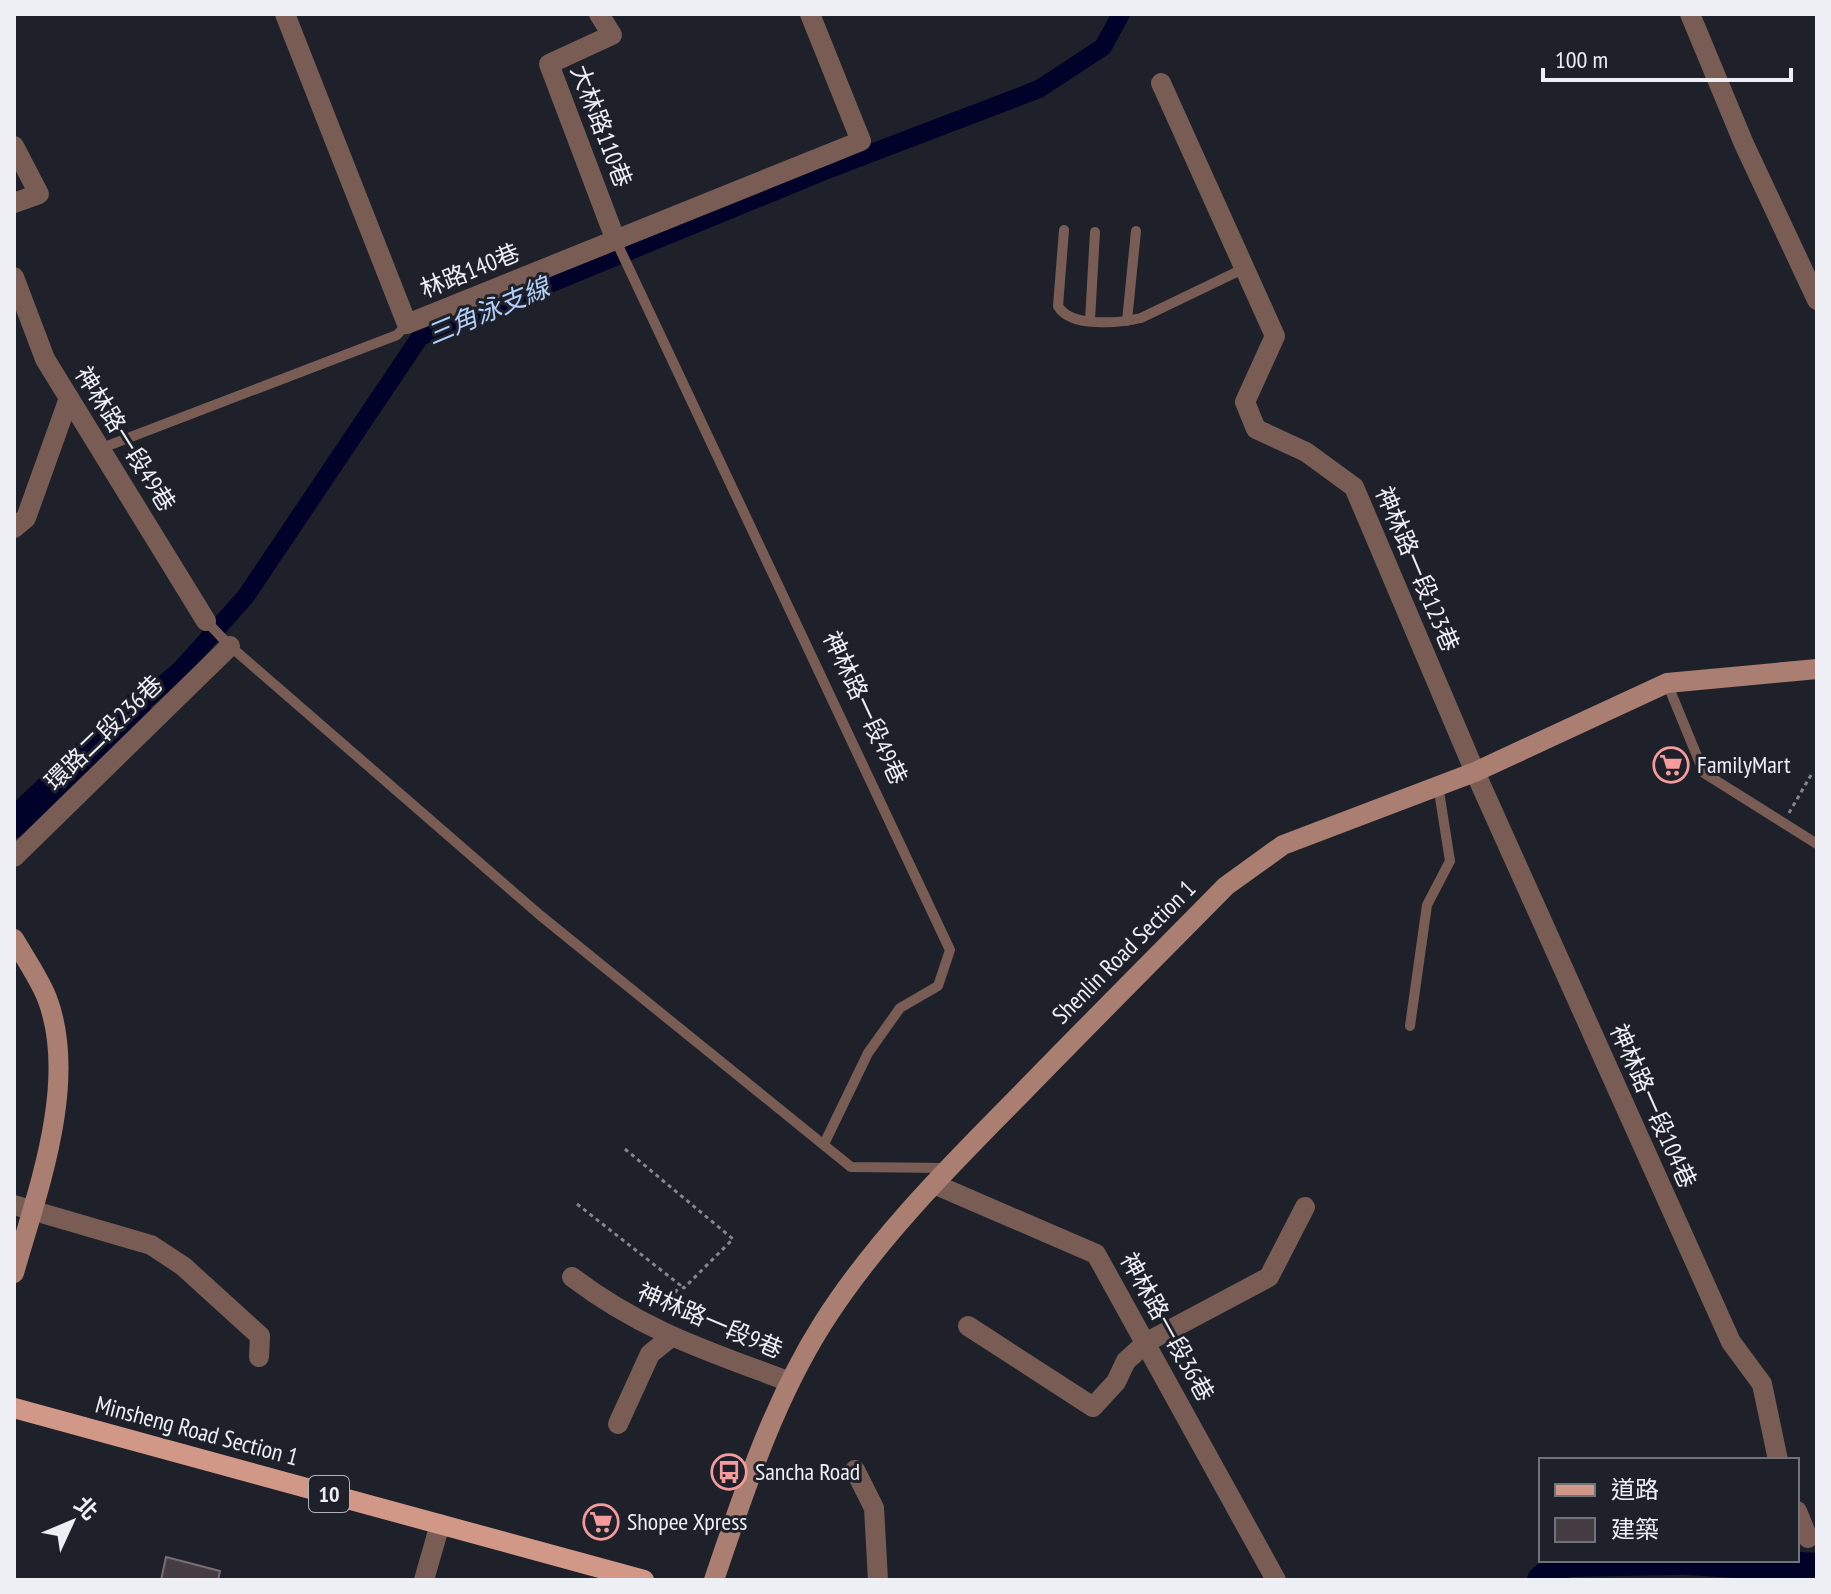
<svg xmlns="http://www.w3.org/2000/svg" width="1831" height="1594" font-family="'PT Sans Narrow','Noto Sans TC',sans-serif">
	<rect width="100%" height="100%" fill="#1e212a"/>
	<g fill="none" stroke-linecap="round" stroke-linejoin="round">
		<polyline stroke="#000229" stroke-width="18" points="136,708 182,668 246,596 420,337 832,168 1039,89 1103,47 1121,14"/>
		<g stroke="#000229" stroke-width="30">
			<polyline points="14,823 136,708"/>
			<polyline points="1687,1560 1817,1568"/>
			<polyline points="1542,1580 1565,1562 1678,1560"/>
		</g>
	</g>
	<polygon fill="#463c43" stroke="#796e75" stroke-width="2" points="166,1557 220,1571 218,1580 161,1580"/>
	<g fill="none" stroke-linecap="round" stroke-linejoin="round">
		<g stroke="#83868d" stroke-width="3" stroke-dasharray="4 4" stroke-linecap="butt">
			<polyline points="1789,813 1811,775"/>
			<polyline points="625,1149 733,1239 684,1288 680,1285"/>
			<polyline points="577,1204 680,1285 663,1312"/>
		</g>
		<g stroke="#795d55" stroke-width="10">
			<path d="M1064 230 1058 306C1070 328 1120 323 1141 318L1245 268"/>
			<polyline points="616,241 950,950 938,986 900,1008 868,1053 824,1144"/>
			<polyline points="1090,320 1095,232"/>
			<polyline points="1127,321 1136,231"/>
			<polyline points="102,448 397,335 407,324"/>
			<polyline points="206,621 230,646 541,916 851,1167 946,1168"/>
			<polyline points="1667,683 1704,773 1817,844"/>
			<polyline points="1410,1026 1427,905 1450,861 1438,785"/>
		</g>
		<g stroke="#795d55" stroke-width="20">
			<polyline points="285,14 407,324 861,141 810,14"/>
			<polyline points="599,14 612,35 549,64 616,241"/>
			<polyline points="1690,14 1744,144 1817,300"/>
			<polyline points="1161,83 1275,336 1245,402 1256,429 1306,452 1354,487 1475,772 1731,1342 1762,1384 1778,1460"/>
			<polyline points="14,146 39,194 14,203"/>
			<polyline points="14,277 45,359 206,621"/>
			<polyline points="14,528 26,518 69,398"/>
			<polyline points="14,857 230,646"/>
			<polyline points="934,1184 1096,1254 1276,1580"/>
			<polyline points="14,1205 151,1245 183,1266 260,1336 259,1357"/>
			<path d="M572 1277C643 1331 708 1351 790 1382"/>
			<polyline points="968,1326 1093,1407 1116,1382 1126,1361 1147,1342 1269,1277 1305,1207"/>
			<polyline points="618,1424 650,1354 671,1337"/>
			<polyline points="855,1470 874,1508 878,1580"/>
			<polyline points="1797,1511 1808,1538"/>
			<polyline points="424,1580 440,1524"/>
		</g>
		<g stroke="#ab7e72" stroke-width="20">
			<path d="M14 939C25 958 39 978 47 998 79 1082 37 1192 14 1273"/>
			<path d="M714 1580C744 1492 773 1402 823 1323 877 1238 951 1165 1021 1094 1089 1024 1158 955 1226 886L1283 845 1475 772 1667 683 1817 669"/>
		</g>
		<polyline stroke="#d19888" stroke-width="20" points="14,1408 644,1580"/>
	</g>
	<defs>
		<symbol id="supermarket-ring" viewBox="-11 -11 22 22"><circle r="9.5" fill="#1e212a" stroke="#f59b9c" stroke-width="1.5"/><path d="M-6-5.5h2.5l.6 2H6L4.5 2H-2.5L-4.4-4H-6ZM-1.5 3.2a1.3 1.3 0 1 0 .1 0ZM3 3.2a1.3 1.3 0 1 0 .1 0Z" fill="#f59b9c"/></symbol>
		<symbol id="bus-ring" viewBox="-11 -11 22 22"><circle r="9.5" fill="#1e212a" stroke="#f59b9c" stroke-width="1.5"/><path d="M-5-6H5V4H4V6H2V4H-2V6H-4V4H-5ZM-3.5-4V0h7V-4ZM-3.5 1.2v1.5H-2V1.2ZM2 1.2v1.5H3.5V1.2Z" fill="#f59b9c"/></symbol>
	</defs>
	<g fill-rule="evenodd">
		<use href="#supermarket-ring" x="1651" y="745" width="40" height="40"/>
		<use href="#bus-ring" x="709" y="1452" width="40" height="40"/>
		<use href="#supermarket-ring" x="581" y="1502" width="40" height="40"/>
	</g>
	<g text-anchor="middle" stroke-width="6" stroke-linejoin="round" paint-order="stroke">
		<rect fill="#1e212a" stroke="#afb1b8" stroke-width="2" x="309" y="1476" width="40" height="36" rx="6"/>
		<g font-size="22" font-weight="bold" fill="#edeff5">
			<text x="329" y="1502">10</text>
		</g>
		<g font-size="24" fill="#edeff5" stroke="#1e212a">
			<text transform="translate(601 126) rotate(69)" y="8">大林路110巷</text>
			<text transform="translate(470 271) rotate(-22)" y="8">林路140巷</text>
			<text transform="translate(125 439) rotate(58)" y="8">神林路一段49巷</text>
			<text transform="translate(1417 569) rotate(67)" y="8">神林路一段123巷</text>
			<text transform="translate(865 708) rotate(65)" y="8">神林路一段49巷</text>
			<text transform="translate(104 733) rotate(-44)" y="8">環路二段236巷</text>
			<text transform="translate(1124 952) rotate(-45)" y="8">Shenlin Road Section 1</text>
			<text transform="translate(1653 1106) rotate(66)" y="8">神林路一段104巷</text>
			<text transform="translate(710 1321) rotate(23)" y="8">神林路一段9巷</text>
			<text transform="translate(1167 1327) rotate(61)" y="8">神林路一段36巷</text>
			<text transform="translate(197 1431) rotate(15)" y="8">Minsheng Road Section 1</text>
		</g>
		<g font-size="24" fill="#edeff5" stroke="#1e212a" text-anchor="start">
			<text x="1697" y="773">FamilyMart</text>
			<text x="755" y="1480">Sancha Road</text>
			<text x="627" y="1530">Shopee Xpress</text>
		</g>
		<g font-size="26" font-style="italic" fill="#b3d0fd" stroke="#1e212a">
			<text transform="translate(488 311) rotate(-23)" y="9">三角泳支線</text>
		</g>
	</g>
	<rect width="1831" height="1594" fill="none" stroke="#edeff5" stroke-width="32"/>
	<rect x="1539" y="1458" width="260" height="104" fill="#1e212a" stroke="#71737b" stroke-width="2"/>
	<rect x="1555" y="1484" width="40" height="12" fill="#d19888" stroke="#71737b" stroke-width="2"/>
	<text x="1611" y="1498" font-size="24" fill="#edeff5">道路</text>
	<rect x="1555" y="1518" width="40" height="24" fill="#463c43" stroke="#71737b" stroke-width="2"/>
	<text x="1611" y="1538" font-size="24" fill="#edeff5">建築</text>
	<g transform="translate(72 1522) rotate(46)" stroke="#1e212a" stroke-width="6" paint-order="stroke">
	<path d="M0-6L14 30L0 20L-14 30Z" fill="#edeff5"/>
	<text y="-12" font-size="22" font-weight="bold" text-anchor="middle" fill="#edeff5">北</text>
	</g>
	<path d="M1543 68v12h248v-12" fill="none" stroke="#edeff5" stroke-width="4"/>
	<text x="1555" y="68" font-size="24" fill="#edeff5" stroke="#1e212a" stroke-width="6" paint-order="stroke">100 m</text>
</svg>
